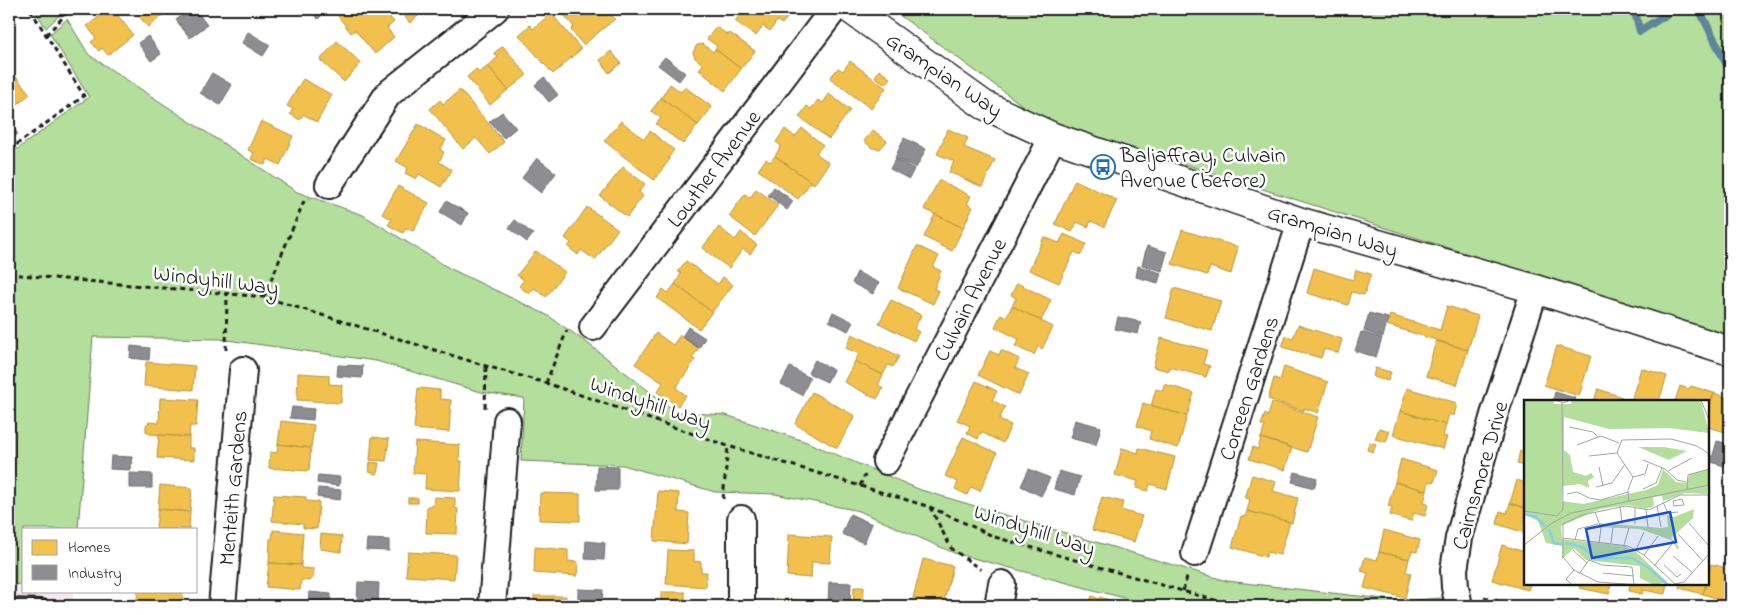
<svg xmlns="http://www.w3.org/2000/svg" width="1739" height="615" font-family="'Indie Flower',sans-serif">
	<rect width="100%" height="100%" fill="#fff"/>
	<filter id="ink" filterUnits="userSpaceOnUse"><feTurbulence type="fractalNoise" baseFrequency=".02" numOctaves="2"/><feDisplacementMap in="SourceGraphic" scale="10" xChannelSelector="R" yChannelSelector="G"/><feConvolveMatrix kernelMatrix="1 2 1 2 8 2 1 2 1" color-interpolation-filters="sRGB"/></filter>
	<g filter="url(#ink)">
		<polygon fill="#f6e8f1" points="24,584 24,591 73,591 73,606 9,606 9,585"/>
		<g fill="#b3de9b" stroke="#687d5c">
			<polygon points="34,9 60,9 63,12 46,28"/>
			<polygon points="891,9 1730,9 1730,337 1041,119"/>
			<polygon points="67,19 89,55 297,192 363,215 449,268 547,315 586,342 676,412 726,415 804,441 921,490 1227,581 1402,601 1441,598 1443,606 1154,606 954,553 859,511 775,494 715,492 623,465 521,461 524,398 481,392 376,361 220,339 93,337 78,529 24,529 24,584 9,585 9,155 89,97 50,34"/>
		</g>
		<g fill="#f2c14e" stroke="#b2903f">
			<polygon points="109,9 113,9 133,35 108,55 102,48 99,51 91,42 96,38 87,26"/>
			<polygon points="133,9 171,9 148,27"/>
			<polygon points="347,9 369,9 373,13 378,9 383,9 394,22 387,28 394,37 375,54 355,30 351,33 338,16"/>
			<polygon points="398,9 426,9 410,23"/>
			<polygon points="559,9 606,9 615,19 583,45 571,30 574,27"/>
			<polygon points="737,9 785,9 791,13 782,24 777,21 770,31 763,26 756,36 735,21 742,12"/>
			<polygon points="551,13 581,49 553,74 519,35 530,25 533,29"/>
			<polygon points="716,27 728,35 730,33 755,51 741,69 715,49 717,46 707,39"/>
			<polygon points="337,41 361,63 344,82 320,60"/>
			<polygon points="703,44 713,52 715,49 741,69 725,91 699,70 703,64 695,58 693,52 697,45"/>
			<polygon points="503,46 527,75 508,90 488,66 498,57 494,53"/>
			<polygon points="611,51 621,63 609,73 600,60"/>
			<polygon points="850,61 886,88 871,109 830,78 838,68 843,71"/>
			<polygon points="488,66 508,90 490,105 467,77 476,69 479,73"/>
			<polygon points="9,68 30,94 9,111"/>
			<polygon points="879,70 890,78 886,84 875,77"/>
			<polygon points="303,79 332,95 317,122 303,114 300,120 290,114 293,109 287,106"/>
			<polygon points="670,84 681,92 685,87 712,107 698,125 661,98"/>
			<polygon points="460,90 504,142 490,154 476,138 463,149 430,109 440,100 443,104"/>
			<polygon points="829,94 850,110 829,139 799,117 807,106 811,109 818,100 823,103"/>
			<polygon points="661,98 698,125 683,144 656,124 661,118 651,111"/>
			<polygon points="261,121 293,136 280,165 268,159 265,165 251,159 254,153 248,150"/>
			<polygon points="621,121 644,139 650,131 674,150 668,158 670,159 654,180 604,141"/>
			<polygon points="418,124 446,140 440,150 444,152 439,162 452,170 441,187 419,174 416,179 405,173 408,168 396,161"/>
			<polygon points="802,128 823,145 816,153 829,163 814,184 775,156 781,146 776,142 785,129 795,137"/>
			<polygon points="948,129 968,138 964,147 995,160 982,187 949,172 954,161 937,154"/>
			<polygon points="873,130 887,141 880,149 872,148 864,141"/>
			<polygon points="775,156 811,182 798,199 758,170 766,159 770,162"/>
			<polygon points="623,167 645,184 639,192 643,196 627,217 600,196"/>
			<polygon points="939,180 971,196 967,204 973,207 963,228 924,209"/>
			<polygon points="1075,180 1117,200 1104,227 1091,221 1088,227 1077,222 1072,232 1055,224"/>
			<polygon points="398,186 429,203 413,231 406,228 403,233 388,225 392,219 382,214"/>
			<polygon points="756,189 778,205 755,236 729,216 745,194 750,198"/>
			<polygon points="587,207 618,229 595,260 581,250 578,255 568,247 571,243 565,238"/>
			<polygon points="935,214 963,228 952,251 924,237"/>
			<polygon points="719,227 735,240 741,232 757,245 750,254 743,249 729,268 702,248"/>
			<polygon points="1182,230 1238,247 1231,274 1210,267 1207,275 1172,264"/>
			<polygon points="1064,234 1086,244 1081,255 1074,252 1059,283 1029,270 1044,237 1059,243"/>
			<polygon points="917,246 939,256 933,267 941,271 934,289 939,291 933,304 898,288"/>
			<polygon points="536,251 565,272 546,297 534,288 529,294 519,286 524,280 517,275"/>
			<polygon points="686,261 718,284 723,277 733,285 712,312 675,284 681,274 678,271"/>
			<polygon points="1314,268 1353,280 1356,270 1371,274 1364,295 1352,292 1348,305 1307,293"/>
			<polygon points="1017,283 1051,300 1041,321 1012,306 1016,298 1011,295"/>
			<polygon points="675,284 712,312 699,329 657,298 663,289 668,293"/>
			<polygon points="1174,288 1221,301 1212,331 1166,318"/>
			<polygon points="891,300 921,315 914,329 919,332 914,341 879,323"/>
			<polygon points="1012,306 1053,327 1042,349 1038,346 1034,355 1015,346 1019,339 995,327 1001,314 1006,317"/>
			<polygon points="1447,306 1478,316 1468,350 1387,325 1390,315 1440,330"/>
			<polygon points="1298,325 1342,339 1338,353 1324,349 1321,358 1282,347 1286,336 1293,338"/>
			<polygon points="656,333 673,345 680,335 699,348 692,358 695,360 676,388 686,395 678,406 657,392 663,383 635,364"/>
			<polygon points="852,334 899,356 893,367 888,365 883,375 855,361 859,354 846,348"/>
			<polygon points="1161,338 1207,350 1203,364 1210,366 1206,377 1170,367 1169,371 1153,367"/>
			<polygon points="1436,341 1468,350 1457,385 1426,376"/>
			<polygon points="1557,346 1591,356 1579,396 1544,385"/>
			<polygon points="1001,350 1019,359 1015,368 1029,374 1019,395 978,375 990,351 999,355"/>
			<polygon points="855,361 883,375 878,385 883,388 877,399 844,382"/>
			<polygon points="146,362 195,366 193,390 144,386"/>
			<polygon points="1284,367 1328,382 1318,413 1304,408 1304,411 1268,399 1274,378 1280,380"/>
			<polygon points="1375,368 1391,372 1388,381 1373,377"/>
			<polygon points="1641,368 1667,376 1659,401 1631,401"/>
			<polygon points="298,373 329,375 329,384 342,385 341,403 297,400"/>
			<polygon points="976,381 997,391 992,400 1005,407 999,420 1011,425 1003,443 981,432 978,439 967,433 970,426 957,420"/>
			<polygon points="1164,384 1194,393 1187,416 1151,406 1156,389 1163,391"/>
			<polygon points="1680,386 1689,389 1691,386 1714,393 1708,412 1708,401 1675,401"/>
			<polygon points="418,388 440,390 440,399 451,400 449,432 414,429"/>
			<polygon points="1407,388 1457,403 1454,416 1449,414 1446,425 1400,411"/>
			<polygon points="1598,389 1622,397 1620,401 1594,401"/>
			<polygon points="812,392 855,416 837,448 795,424"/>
			<polygon points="1714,393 1730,399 1730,414 1725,432 1708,427 1708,412"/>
			<polygon points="160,398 198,400 196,426 190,426 189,437 150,434 146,432 146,425 149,422 159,423"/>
			<polygon points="1272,402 1318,417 1307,452 1261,438 1265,426 1261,425 1265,414 1268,416"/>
			<polygon points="1143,403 1187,416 1178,448 1149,439 1151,431 1137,426"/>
			<polygon points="1400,411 1446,425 1443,436 1447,437 1443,449 1393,435"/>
			<polygon points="281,421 314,425 311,448 278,444"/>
			<polygon points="1379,428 1390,431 1386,442 1375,439"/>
			<polygon points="159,435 189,437 189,448 194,448 194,460 157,458"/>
			<polygon points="372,437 389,439 386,461 370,460"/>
			<polygon points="963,437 997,453 980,491 971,487 967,495 955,489 958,482 945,476"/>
			<polygon points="1261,438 1292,448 1285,470 1249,459 1253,447 1258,449"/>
			<polygon points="415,442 460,445 459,461 462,461 460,491 425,489 426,474 413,473"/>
			<polygon points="1369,442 1376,444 1373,452 1367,450"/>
			<polygon points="278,444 311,448 309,471 269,468 270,452 277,453"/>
			<polygon points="1122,448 1138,453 1139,448 1175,457 1167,489 1150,484 1148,491 1136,488 1138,481 1115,475"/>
			<polygon points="1520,451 1525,453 1525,466 1517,464"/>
			<polygon points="1401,459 1438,470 1434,482 1429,481 1427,491 1395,482"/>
			<polygon points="370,462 379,463 377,474 369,472"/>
			<polygon points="1252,475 1276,482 1273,491 1298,498 1292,523 1247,511 1250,499 1245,498"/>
			<polygon points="1517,480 1525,483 1525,508 1510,503"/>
			<polygon points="1395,482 1427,491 1424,502 1428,504 1425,516 1414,513 1411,521 1390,515 1392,507 1388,506"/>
			<polygon points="160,485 192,488 190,512 158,509"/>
			<polygon points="658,491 679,493 678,512 689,513 687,544 654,541"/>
			<polygon points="540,493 580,494 580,521 539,520"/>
			<polygon points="274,495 306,497 306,501 319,502 317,529 303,528 303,524 272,521"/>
			<polygon points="434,497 455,498 455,508 458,509 457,534 426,533 427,506 433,506"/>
			<polygon points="1102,497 1123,502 1121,510 1142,516 1134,542 1092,530"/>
			<rect x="408" y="498" width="10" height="5"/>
			<polygon points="1510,503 1525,508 1525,533 1497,524 1500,511 1507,513"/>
			<polygon points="158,509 190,512 189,529 156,529"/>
			<polygon points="1247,511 1290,522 1280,555 1267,552 1266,557 1232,547 1241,516 1245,517"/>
			<polygon points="273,530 303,533 301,565 269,563 270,539 272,539"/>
			<polygon points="1384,530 1420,540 1417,552 1412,551 1409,559 1379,552"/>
			<polygon points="321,534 342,536 341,552 320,549"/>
			<polygon points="789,534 832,537 830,563 812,562 811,578 787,576"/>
			<polygon points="1502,545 1525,552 1525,584 1530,584 1528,590 1492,580"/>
			<polygon points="535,547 568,550 568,561 578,562 577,576 534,573"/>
			<polygon points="668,550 694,551 694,561 701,562 701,572 707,572 706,587 666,584"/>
			<polygon points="408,552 456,555 454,579 406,576"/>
			<polygon points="1379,552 1409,559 1406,572 1411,573 1405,598 1364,588 1368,573 1361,571 1365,557 1377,560"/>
			<polygon points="923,559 953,566 943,605 913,598"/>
			<polygon points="269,563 301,565 301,568 314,569 313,578 309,581 301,580 300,590 266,587"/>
			<polygon points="1711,564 1730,569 1730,581 1725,601 1703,594 1706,584 1708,584 1708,576"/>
			<polygon points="1580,584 1611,584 1609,594 1579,588"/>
			<polygon points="1630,584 1667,584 1665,594 1643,590 1642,594 1629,591"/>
			<polygon points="1680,584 1706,584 1703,594 1679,588"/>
			<polygon points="854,587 864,587 863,606 853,606"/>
			<polygon points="138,591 183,591 182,606 136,606"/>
			<polygon points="661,592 685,592 685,603 695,604 695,606 661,605"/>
			<polygon points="534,596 566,596 565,606 534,606"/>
			<polygon points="1092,596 1099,599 1100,597 1112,601 1109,606 1081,606 1083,600 1090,602"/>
			<polygon points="777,599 811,601 811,606 777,606"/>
			<polygon points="402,601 453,604 453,606 402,606"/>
		</g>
		<g fill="#8d8d92" stroke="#6b6b6f">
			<polygon points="190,9 195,9 207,25 190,38 176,20"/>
			<polygon points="308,9 325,9 327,10 318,19"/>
			<polygon points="248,32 270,45 263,56 242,43"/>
			<polygon points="148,36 161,54 151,61 138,43"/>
			<polygon points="665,57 685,73 679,81 658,65"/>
			<polygon points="212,73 232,85 220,105 200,93"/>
			<polygon points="544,77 558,95 549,102 535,85"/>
			<polygon points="502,112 516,128 504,138 489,122"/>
			<polygon points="9,122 18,134 9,141"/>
			<polygon points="904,138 926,149 916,168 895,158"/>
			<polygon points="537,158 556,173 541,193 522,178"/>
			<polygon points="895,159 914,169 909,179 890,169"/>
			<polygon points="774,187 793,201 787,210 768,195"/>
			<polygon points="446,201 468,213 462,225 440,212"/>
			<polygon points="515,220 533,234 527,242 509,228"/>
			<polygon points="1147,246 1167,252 1162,271 1142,265"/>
			<polygon points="1138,266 1161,273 1158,283 1136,277"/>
			<polygon points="857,272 879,283 873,294 852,283"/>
			<polygon points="833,312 853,322 848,331 829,321"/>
			<polygon points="1369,313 1388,318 1383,337 1364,331"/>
			<polygon points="1118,317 1141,322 1138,334 1115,329"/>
			<polygon points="688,327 705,338 699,348 682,337"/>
			<polygon points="1361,332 1382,338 1376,357 1355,351"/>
			<polygon points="131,346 150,348 149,360 130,358"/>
			<polygon points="815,360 833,370 827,382 808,373"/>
			<polygon points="338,365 363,366 362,378 337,376"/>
			<polygon points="790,367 810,378 802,395 781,384"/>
			<polygon points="1555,392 1575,398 1574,401 1553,400"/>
			<polygon points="292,407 314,409 313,420 290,418"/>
			<polygon points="1075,420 1101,427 1096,445 1070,438"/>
			<polygon points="1717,441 1729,444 1724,466 1711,462"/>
			<polygon points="111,456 132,457 131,470 110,469"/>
			<polygon points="597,466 618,467 618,490 596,490"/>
			<polygon points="1029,469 1050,478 1041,496 1021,486"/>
			<polygon points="1059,471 1080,477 1075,495 1054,489"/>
			<polygon points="1295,472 1317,478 1314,488 1292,482"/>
			<polygon points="129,473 152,474 152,488 129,488"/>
			<polygon points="318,475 340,477 339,486 317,483"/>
			<polygon points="318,488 341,490 340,500 317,497"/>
			<polygon points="850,514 872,524 864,543 842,534"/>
			<polygon points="367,539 389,540 389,551 366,550"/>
			<polygon points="586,541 605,543 604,560 585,559"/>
			<polygon points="358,582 379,583 378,603 357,602"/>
			<polygon points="829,582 851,583 850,604 828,603"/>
			<polygon points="578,589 603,590 602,601 578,600"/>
			<polygon points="309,592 331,594 330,606 308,604"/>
		</g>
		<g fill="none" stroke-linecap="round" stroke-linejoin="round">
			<g stroke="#5d8698" stroke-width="8">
				<polyline points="1634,9 1640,31 1675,9"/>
				<polyline points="1699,9 1730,71"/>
			</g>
			<defs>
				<polyline id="lane" points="9,605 42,606"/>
				<g id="street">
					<polyline points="329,185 388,94 495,9"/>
					<polyline points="593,327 834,9"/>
					<polyline points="886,461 1053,137"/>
					<polyline points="1195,553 1301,222"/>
					<polyline points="222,606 243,370"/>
					<polyline points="492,606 507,421"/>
					<polyline points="741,606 741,519"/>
					<polyline points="998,606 1002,584"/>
					<polyline points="1459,606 1455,587 1454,570 1459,538 1494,415 1535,289"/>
				</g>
				<polyline id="secondary" points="850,9 984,105 1053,137 1301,222 1535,289 1730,351"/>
			</defs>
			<use href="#lane" stroke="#1c1c1c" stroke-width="16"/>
			<use href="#street" stroke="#1c1c1c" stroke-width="30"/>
			<use href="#secondary" stroke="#1c1c1c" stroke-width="31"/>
			<g stroke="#1c1c1c" stroke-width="3" stroke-dasharray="5 4" stroke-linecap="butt">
				<polyline points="46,35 66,14 64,9"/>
				<polyline points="9,150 84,96 30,9"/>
				<polyline points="9,274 264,297 486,366 546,383 728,446 930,507 995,537 1221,602 1273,606"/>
				<polyline points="264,297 304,201 308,199"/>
				<polyline points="226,350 227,293"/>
				<polyline points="546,383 567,330"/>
				<polyline points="485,408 486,366"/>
				<polyline points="860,486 865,475"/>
				<polyline points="723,499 728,446"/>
				<polyline points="930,507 951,548 981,570"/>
				<polyline points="1183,591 1187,577"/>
				<polyline points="1484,597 1513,606"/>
			</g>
			<use href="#lane" stroke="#fff" stroke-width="12"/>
			<use href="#street" stroke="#fff" stroke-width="26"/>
			<use href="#secondary" stroke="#fff" stroke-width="28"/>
		</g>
	</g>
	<defs>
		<symbol id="bus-ring" viewBox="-11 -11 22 22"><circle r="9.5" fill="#fff" stroke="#1f6fb2" stroke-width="1.5"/><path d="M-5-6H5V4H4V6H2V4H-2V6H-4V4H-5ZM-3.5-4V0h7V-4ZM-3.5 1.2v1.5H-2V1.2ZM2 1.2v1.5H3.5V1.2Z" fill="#1f6fb2"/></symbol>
	</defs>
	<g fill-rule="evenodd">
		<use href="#bus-ring" x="1089" y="153" width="28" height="28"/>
	</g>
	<g text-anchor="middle" stroke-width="5" stroke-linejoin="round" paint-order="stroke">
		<g font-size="22" fill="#1c1c1c" stroke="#fff">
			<text transform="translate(945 74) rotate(34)" y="8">Grampian Way</text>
			<text transform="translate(713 168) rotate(-53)" y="8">Lowther Avenue</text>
			<text transform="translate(1333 230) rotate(17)" y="8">Grampian Way</text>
			<text transform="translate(216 279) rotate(7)" y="8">Windyhill Way</text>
			<text transform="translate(969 299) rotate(-63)" y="8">Culvain Avenue</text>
			<text transform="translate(1248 388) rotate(-72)" y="8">Correen Gardens</text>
			<text transform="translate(651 402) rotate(19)" y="8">Windyhill Way</text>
			<text transform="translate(1479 475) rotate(-74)" y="8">Cairnsmore Drive</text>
			<text transform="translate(232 488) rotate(-85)" y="8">Menteith Gardens</text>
			<text transform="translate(1035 529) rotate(18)" y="8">Windyhill Way</text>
		</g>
		<g font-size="22" fill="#1c1c1c" stroke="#fff" text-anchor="start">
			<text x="1120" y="162">Baljaffray, Culvain<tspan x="1120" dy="25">Avenue (before)</tspan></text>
		</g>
	</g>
	<g transform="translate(1524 400)">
		<rect width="185" height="185" fill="#fff"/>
		<path d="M0 0H29L30 4H47L48 0H177L185 33 145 28 85 29 40 17V50L46 55 49 72 62 76 67 73 70 77 64 81 65 88 56 84 39 86 38 101 59 104 122 90 134 85 139 69 152 82 162 83 166 74 185 69 183 94 161 93 139 101 138 96 129 97 130 106 122 109 104 105 76 109 37 126 38 139 101 146 111 151 143 182 130 185 116 178V166L62 160 50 148 38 159V146L22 143 14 121 0 114ZM114 47H140L163 51 145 60ZM170 109 169 118 147 138 155 147 154 150 147 140 116 129 77 127 75 123 138 128 144 127 143 115 150 117Z" fill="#b3de9b"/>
		<path fill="none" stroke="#89cdea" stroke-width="2.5" d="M0 114 12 117 21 126M25 129 30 143 37 144M41 143 59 147 70 158H108L128 170M128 171 144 185"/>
		<path fill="none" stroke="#a4a4a4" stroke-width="1" d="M30 0 40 3 46 0M177 0 185 20M45 27 69 32 74 37M53 45 77 36 95 43M65 56 93 53M119 60 141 69 153 80 162 82M75 67 79 86M144 71 168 58M109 77 121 74 124 64M72 87 88 83 101 64M119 89 132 83 138 68M163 89 164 75 185 69M43 94 53 92 65 98 77 100 104 92M158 99 160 105 150 106 149 101ZM105 101 104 90 109 77 93 53 98 40 147 39 173 46 185 54M139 102 144 113 154 112M96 106 98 123M133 106 137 127M111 108V124M122 110 124 127M0 111 34 116M71 112 77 128 75 143M34 115 39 109 38 3M165 123 185 146M154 134 179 161M39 138 104 146 120 155 151 184 160 182 185 154M51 140 54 129 74 124M87 143 89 127M0 145 28 123 47 113 185 85M100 145 105 128M49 150 63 163M112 150 120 132M120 155 134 136M149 156 169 173M140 165 153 177 157 174M130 166 149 143M79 173 110 176M55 174 65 160 78 165 108 167 110 185M48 185 42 179 50 170M115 185 74 182 50 170 39 157V124L58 115 102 106 125 110 156 95H185"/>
		<path fill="#1d4ed8" fill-opacity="0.15" stroke="#1d4ed8" stroke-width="2.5" d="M146 112 152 142 68 158 62 129Z"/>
		<rect width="185" height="185" fill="none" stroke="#1c1c1c" stroke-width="2.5"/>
	</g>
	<rect width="1739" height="615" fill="none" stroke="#fff" stroke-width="30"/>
	<rect x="15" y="15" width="1709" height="585" fill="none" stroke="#1c1c1c" stroke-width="2" filter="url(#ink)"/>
	<rect x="22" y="528" width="175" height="65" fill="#ffffff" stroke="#a4a4a4"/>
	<rect x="32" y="540" width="25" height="15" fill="#f2c14e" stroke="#a4a4a4"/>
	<text x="68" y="552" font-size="15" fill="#1c1c1c">Homes</text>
	<rect x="32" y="565" width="25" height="15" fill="#8d8d92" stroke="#a4a4a4"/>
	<text x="68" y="578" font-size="15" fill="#1c1c1c">Industry</text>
</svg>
